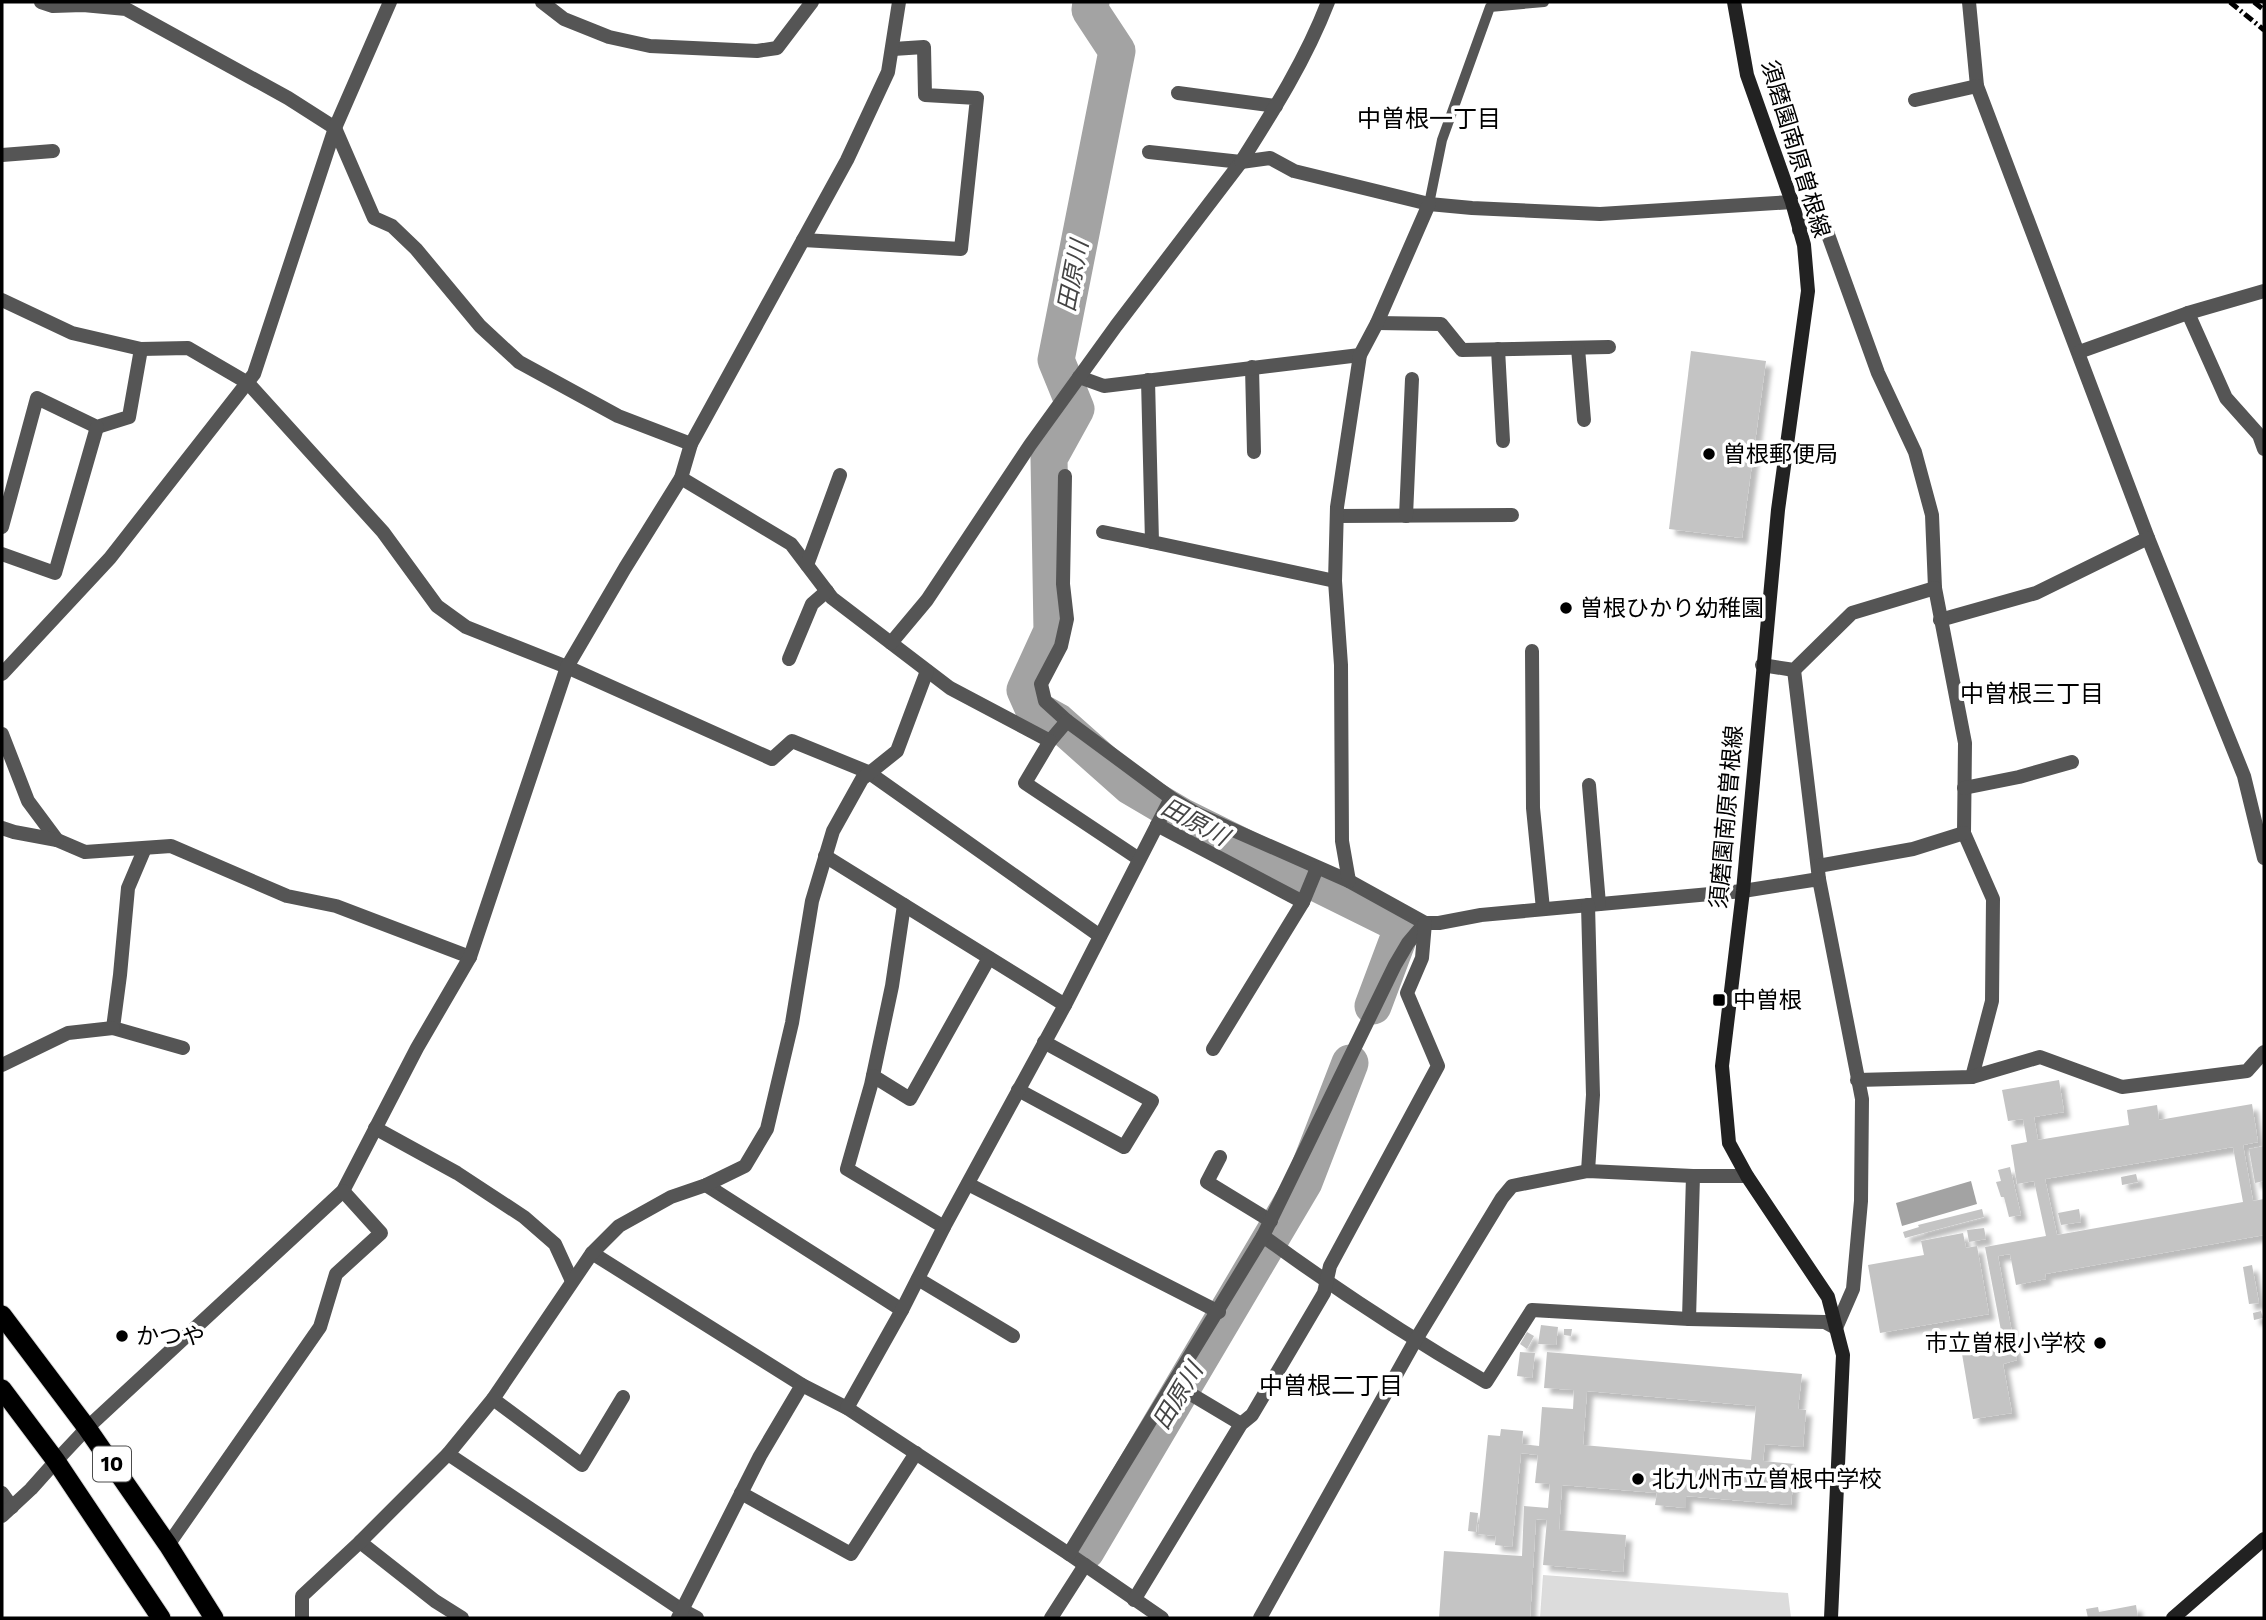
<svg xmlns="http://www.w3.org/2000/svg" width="2266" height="1620" font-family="'Work Sans','Noto Sans JP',sans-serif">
	<defs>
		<filter id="shadow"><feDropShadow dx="6" dy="6" stdDeviation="2" flood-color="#0004"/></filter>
	</defs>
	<rect width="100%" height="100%" fill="#fff"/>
	<polygon fill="#dcdcdc" points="1543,1575 1788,1593 1791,1618 1540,1618"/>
	<polygon fill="#a3a3a3" points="1971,1181 1977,1204 1902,1226 1896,1203"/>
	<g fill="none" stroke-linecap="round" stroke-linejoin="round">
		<g stroke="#a3a3a3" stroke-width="37">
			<polyline points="1091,2 1090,10 1117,51 1056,360 1076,409 1049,458 1052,631 1025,690 1033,708 1058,722 1130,786 1181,816 1403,926 1373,1006"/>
			<polyline points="1086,1551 1304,1182 1350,1063"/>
		</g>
	</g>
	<g fill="#c4c4c4" fill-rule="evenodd" filter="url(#shadow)">
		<polygon points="1691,351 1766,361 1742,538 1669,529"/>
		<path d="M2059 1080 2064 1112 2034 1117 2038 1140 2129 1125 2127 1110 2157 1105 2159 1120 2252 1104 2258 1142 2243 1145 2253 1201 2264 1199V1235L2045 1274 2046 1279 2016 1285 2010 1254 1998 1256 2017 1360 2003 1364 2012 1413 1973 1419 1962 1354 2004 1346 1985 1247 2046 1236 2034 1181 2017 1184 2011 1145 2027 1142 2023 1119 2008 1121 2002 1090ZM2233 1147 2243 1202 2057 1235 2045 1179Z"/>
		<polygon points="2264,1146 2264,1181 2255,1183 2249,1149"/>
		<polygon points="2010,1167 2021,1215 2009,1217 2004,1197 2001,1197 1996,1182 2001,1181 1998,1170"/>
		<polygon points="2136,1174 2138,1182 2122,1185 2121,1177"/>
		<polygon points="1982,1209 1984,1217 1905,1238 1903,1232 1919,1227 1918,1225"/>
		<polygon points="2079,1209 2081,1222 2061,1225 2058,1213"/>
		<polygon points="1984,1228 1986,1239 1969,1242 1967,1230"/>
		<polygon points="1963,1233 1966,1248 1977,1246 1989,1314 1880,1333 1868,1265 1924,1255 1921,1241"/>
		<polygon points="2252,1265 2259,1303 2249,1304 2243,1267"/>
		<polygon points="2261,1311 2263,1318 2254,1320 2253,1313"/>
		<polygon points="1541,1325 1558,1327 1556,1345 1538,1344"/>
		<polygon points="1564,1329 1572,1329 1571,1336 1564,1335"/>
		<polygon points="1527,1332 1534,1336 1527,1349 1520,1344"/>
		<polygon points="1520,1352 1535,1353 1532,1378 1517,1376"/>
		<path d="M1547 1352 1802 1374 1798 1409 1806 1410 1803 1447 1765 1444 1763 1461 1795 1464 1791 1505 1686 1496V1508L1655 1505 1657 1493 1562 1485 1559 1530 1626 1535 1623 1572 1543 1565 1547 1520 1536 1519 1530 1618H1439L1444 1551 1522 1556 1524 1506 1548 1508 1550 1484 1535 1483 1538 1455 1521 1453 1512 1547 1495 1545 1496 1536 1478 1534 1488 1435 1500 1436 1501 1429 1523 1431 1522 1444 1539 1446 1542 1407 1573 1409 1574 1390 1544 1388ZM1587 1391 1756 1406 1751 1460 1583 1445Z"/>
		<polygon points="1470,1512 1478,1513 1476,1532 1468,1531"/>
		<polygon points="2136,1605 2138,1618 2088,1618 2086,1609 2098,1607 2099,1612"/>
	</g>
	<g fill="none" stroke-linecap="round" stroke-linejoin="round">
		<defs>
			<g id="trunk">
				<polyline points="2,1315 87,1428 168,1545 214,1618"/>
				<polyline points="2,1389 56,1461 161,1618"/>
			</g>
		</defs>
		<use href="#trunk" stroke="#dbdbdb" stroke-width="21"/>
		<polyline stroke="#555" stroke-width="10" points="1429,204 1442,140 1490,7 1544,2"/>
		<g stroke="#555" stroke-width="14">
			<polyline points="41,2 53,6 83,5 126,9 288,98 335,128 374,218 392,226 416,249 480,326 519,362 618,416 691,444"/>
			<polyline points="542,2 564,19 609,37 650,46 757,51 777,48 812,2"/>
			<polyline points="1969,2 1977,86 2148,538 2244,776 2264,858"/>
			<polyline points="1178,93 1276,106"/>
			<polyline points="1915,100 1977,86"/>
			<polyline points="1149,152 1241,162 1270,158 1294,171 1429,204 1472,208 1600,214 1792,202"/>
			<polyline points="2,155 53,151"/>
			<polyline points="1799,230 1822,218 1878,373 1915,452 1932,515 1935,588"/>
			<polyline points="803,240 961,249 977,98 925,95 924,47 893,49"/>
			<polyline points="2,300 72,333 141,349 188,348 248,383 383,532 437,606 466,627 567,667 772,759 792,741 868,772 1100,936"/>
			<polyline points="2188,313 2226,398 2259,435 2264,449"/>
			<polyline points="1377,323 1441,324 1462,350 1609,347"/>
			<polyline points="1578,348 1584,420"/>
			<polyline points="1498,349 1503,441"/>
			<polyline points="2079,352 2188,313 2264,291"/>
			<polyline points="1252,367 1254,452"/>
			<polyline points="1079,377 1104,386 1360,355"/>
			<polyline points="1148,380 1152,542 1335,581"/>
			<polyline points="1065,476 1063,584 1067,619 1061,646 1041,684 1045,701 1067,721"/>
			<path d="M681 478 791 544 832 598 950 688 1050 741 1067 721 1171 798 1197 814 1349 881 1425 923H1439L1481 915 1743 891 1819 879 1862 1099 1861 1201 1853 1289 1836 1328 1825 1322 1689 1319 1532 1310 1486 1382C1409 1337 1335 1289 1263 1236"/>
			<polyline points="1337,516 1512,515"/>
			<polyline points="1406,516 1412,379"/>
			<polyline points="2,527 37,398 97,427 129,417 141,349"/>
			<polyline points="1103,532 1152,542"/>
			<polyline points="2,554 55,573 97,427"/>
			<polyline points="807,565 840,475"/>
			<polyline points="1940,620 2036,593 2148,538"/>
			<polyline points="891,643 927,600 1030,445 1116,326 1241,162"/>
			<polyline points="1532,651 1533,808 1543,909"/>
			<polyline points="789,659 812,604 827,591"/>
			<polyline points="1762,665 1794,670 1852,613 1935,588 1965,743 1964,833 1993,899 1992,1001 1972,1077"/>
			<polyline points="1794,670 1819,879"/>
			<polyline points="2,674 110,558 254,374 335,128 390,2"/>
			<polyline points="2,734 28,801 57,840 85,852 171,846 287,896 336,906 470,957"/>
			<polyline points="1050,741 1025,783 1139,859"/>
			<polyline points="1589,785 1599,904"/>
			<polyline points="1964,788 2019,777 2072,762"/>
			<polyline points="1157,825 1303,902 1213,1049"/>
			<polyline points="2,828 14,832 57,840"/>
			<polyline points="145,848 128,888 120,975 113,1028 183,1048"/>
			<polyline points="825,856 1065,1005"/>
			<polyline points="1818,866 1913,849 1964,833"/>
			<polyline points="1349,881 1342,841 1341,665 1335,581 1337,507 1360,355 1377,323 1429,204"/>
			<polyline points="1303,902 1317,868"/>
			<polyline points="904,905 892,986 871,1085 847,1169 944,1227"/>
			<polyline points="1588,905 1593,1095 1588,1171"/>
			<polyline points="2,1065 68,1033 113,1028"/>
			<polyline points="873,1076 910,1099 989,958"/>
			<polyline points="1857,1080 1972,1077 2040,1057 2122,1087 2247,1071 2264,1052"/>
			<polyline points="1018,1090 1124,1147 1152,1101 1044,1042"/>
			<polyline points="375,1128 457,1173 524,1217 555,1244 572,1281"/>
			<polyline points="1220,1157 1207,1182 1271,1221"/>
			<polyline points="968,1184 1219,1312"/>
			<polyline points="706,1185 902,1310"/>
			<polyline points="592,1253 802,1385 847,1408 1069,1554 1162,1618"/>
			<polyline points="918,1279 1013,1336"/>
			<polyline points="1689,1319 1693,1176"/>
			<polyline points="1174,1384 1241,1424"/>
			<polyline points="493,1399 582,1465 623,1397"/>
			<polyline points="847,1408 902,1310 944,1227 1065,1005 1171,798"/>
			<polyline points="448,1454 682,1610 697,1618"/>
			<polyline points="56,1461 87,1428 343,1191 417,1048 470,957 567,667 625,568 681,478 691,444 847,160 888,72 899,2"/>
			<polyline points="2,1493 12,1507"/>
			<polyline points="741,1493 851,1554 916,1453"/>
			<polyline points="360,1542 435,1601 462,1618"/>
			<polyline points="168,1545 320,1327 336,1274 381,1233 343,1191"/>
			<polyline points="1069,1554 1263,1236 1395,965 1408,943 1425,923"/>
			<polyline points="1134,1600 1241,1424 1252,1415 1324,1293 1330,1266 1438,1066 1407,993 1422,958 1425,923"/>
			<polyline points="302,1618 302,1596 360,1542 448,1454 493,1399 592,1253 619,1226 671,1197 706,1185 745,1166 767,1129 792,1023 812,901 833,831 862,779 897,751 927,671"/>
			<polyline points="678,1618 760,1456 802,1385"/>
			<polyline points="1051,1618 1085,1565"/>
			<polyline points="1260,1618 1415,1341 1502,1198 1512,1186 1588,1171 1693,1176 1747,1176"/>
		</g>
		<g stroke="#555" stroke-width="14">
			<path d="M1241 162C1274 110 1306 59 1328 2"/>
			<polyline points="2,1516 31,1489 56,1461"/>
		</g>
		<g stroke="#222" stroke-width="14">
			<polyline points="1734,2 1747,75 1792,202 1804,245 1808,291 1778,510 1743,891 1722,1066 1729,1143 1747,1176 1828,1297 1843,1355 1831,1618"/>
			<polyline points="2173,1618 2264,1539"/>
		</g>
		<use href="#trunk" stroke="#000" stroke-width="19"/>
		<g stroke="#000" stroke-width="5" stroke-dasharray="10 3.5 2 3.5" stroke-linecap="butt">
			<polyline points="2230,2 2264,30"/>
			<polyline points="2254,2 2264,10"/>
		</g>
	</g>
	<g fill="#000" stroke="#fff" stroke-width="2.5">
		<circle cx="1709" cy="454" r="7"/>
		<circle cx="1566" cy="608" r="7"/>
		<rect x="1712" y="993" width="14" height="14" rx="3.5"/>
		<circle cx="122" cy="1336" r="7"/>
		<circle cx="2100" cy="1343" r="7"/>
		<circle cx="1638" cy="1479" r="7"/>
	</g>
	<g text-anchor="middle" stroke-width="7" stroke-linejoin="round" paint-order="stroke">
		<rect fill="#fff" stroke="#4c4c4c" stroke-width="2" x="93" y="1446.5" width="38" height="35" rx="5"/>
		<g font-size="21" font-weight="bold" fill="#000">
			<text x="112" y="1471">10</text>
		</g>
		<g font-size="23" fill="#000" stroke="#fff">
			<text transform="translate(1796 149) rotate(73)" y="8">須磨園南原曽根線</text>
			<text transform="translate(1726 817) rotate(-85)" y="8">須磨園南原曽根線</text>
		</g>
		<g font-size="23" fill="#000" stroke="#fff" text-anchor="start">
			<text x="1723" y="462">曽根郵便局</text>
			<text x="1580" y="616">曽根ひかり幼稚園</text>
			<text x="1733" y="1008">中曽根</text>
			<text x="136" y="1344">かつや</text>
			<text x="2086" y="1351" text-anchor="end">市立曽根小学校</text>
			<text x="1652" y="1487">北九州市立曽根中学校</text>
		</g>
		<g font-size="24" fill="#000" stroke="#fff">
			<text x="1429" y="127">中曽根一丁目</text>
			<text x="2032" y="702">中曽根三丁目</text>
			<text x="1331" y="1394">中曽根二丁目</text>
		</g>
		<g font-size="24" font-style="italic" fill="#444" stroke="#fff">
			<text transform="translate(1073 276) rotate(-79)" y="8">田原川</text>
			<text transform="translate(1195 822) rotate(28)" y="8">田原川</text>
			<text transform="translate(1178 1396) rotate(-59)" y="8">田原川</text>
		</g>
	</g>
	<rect width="2266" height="1620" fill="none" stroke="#000000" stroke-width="7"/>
</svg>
